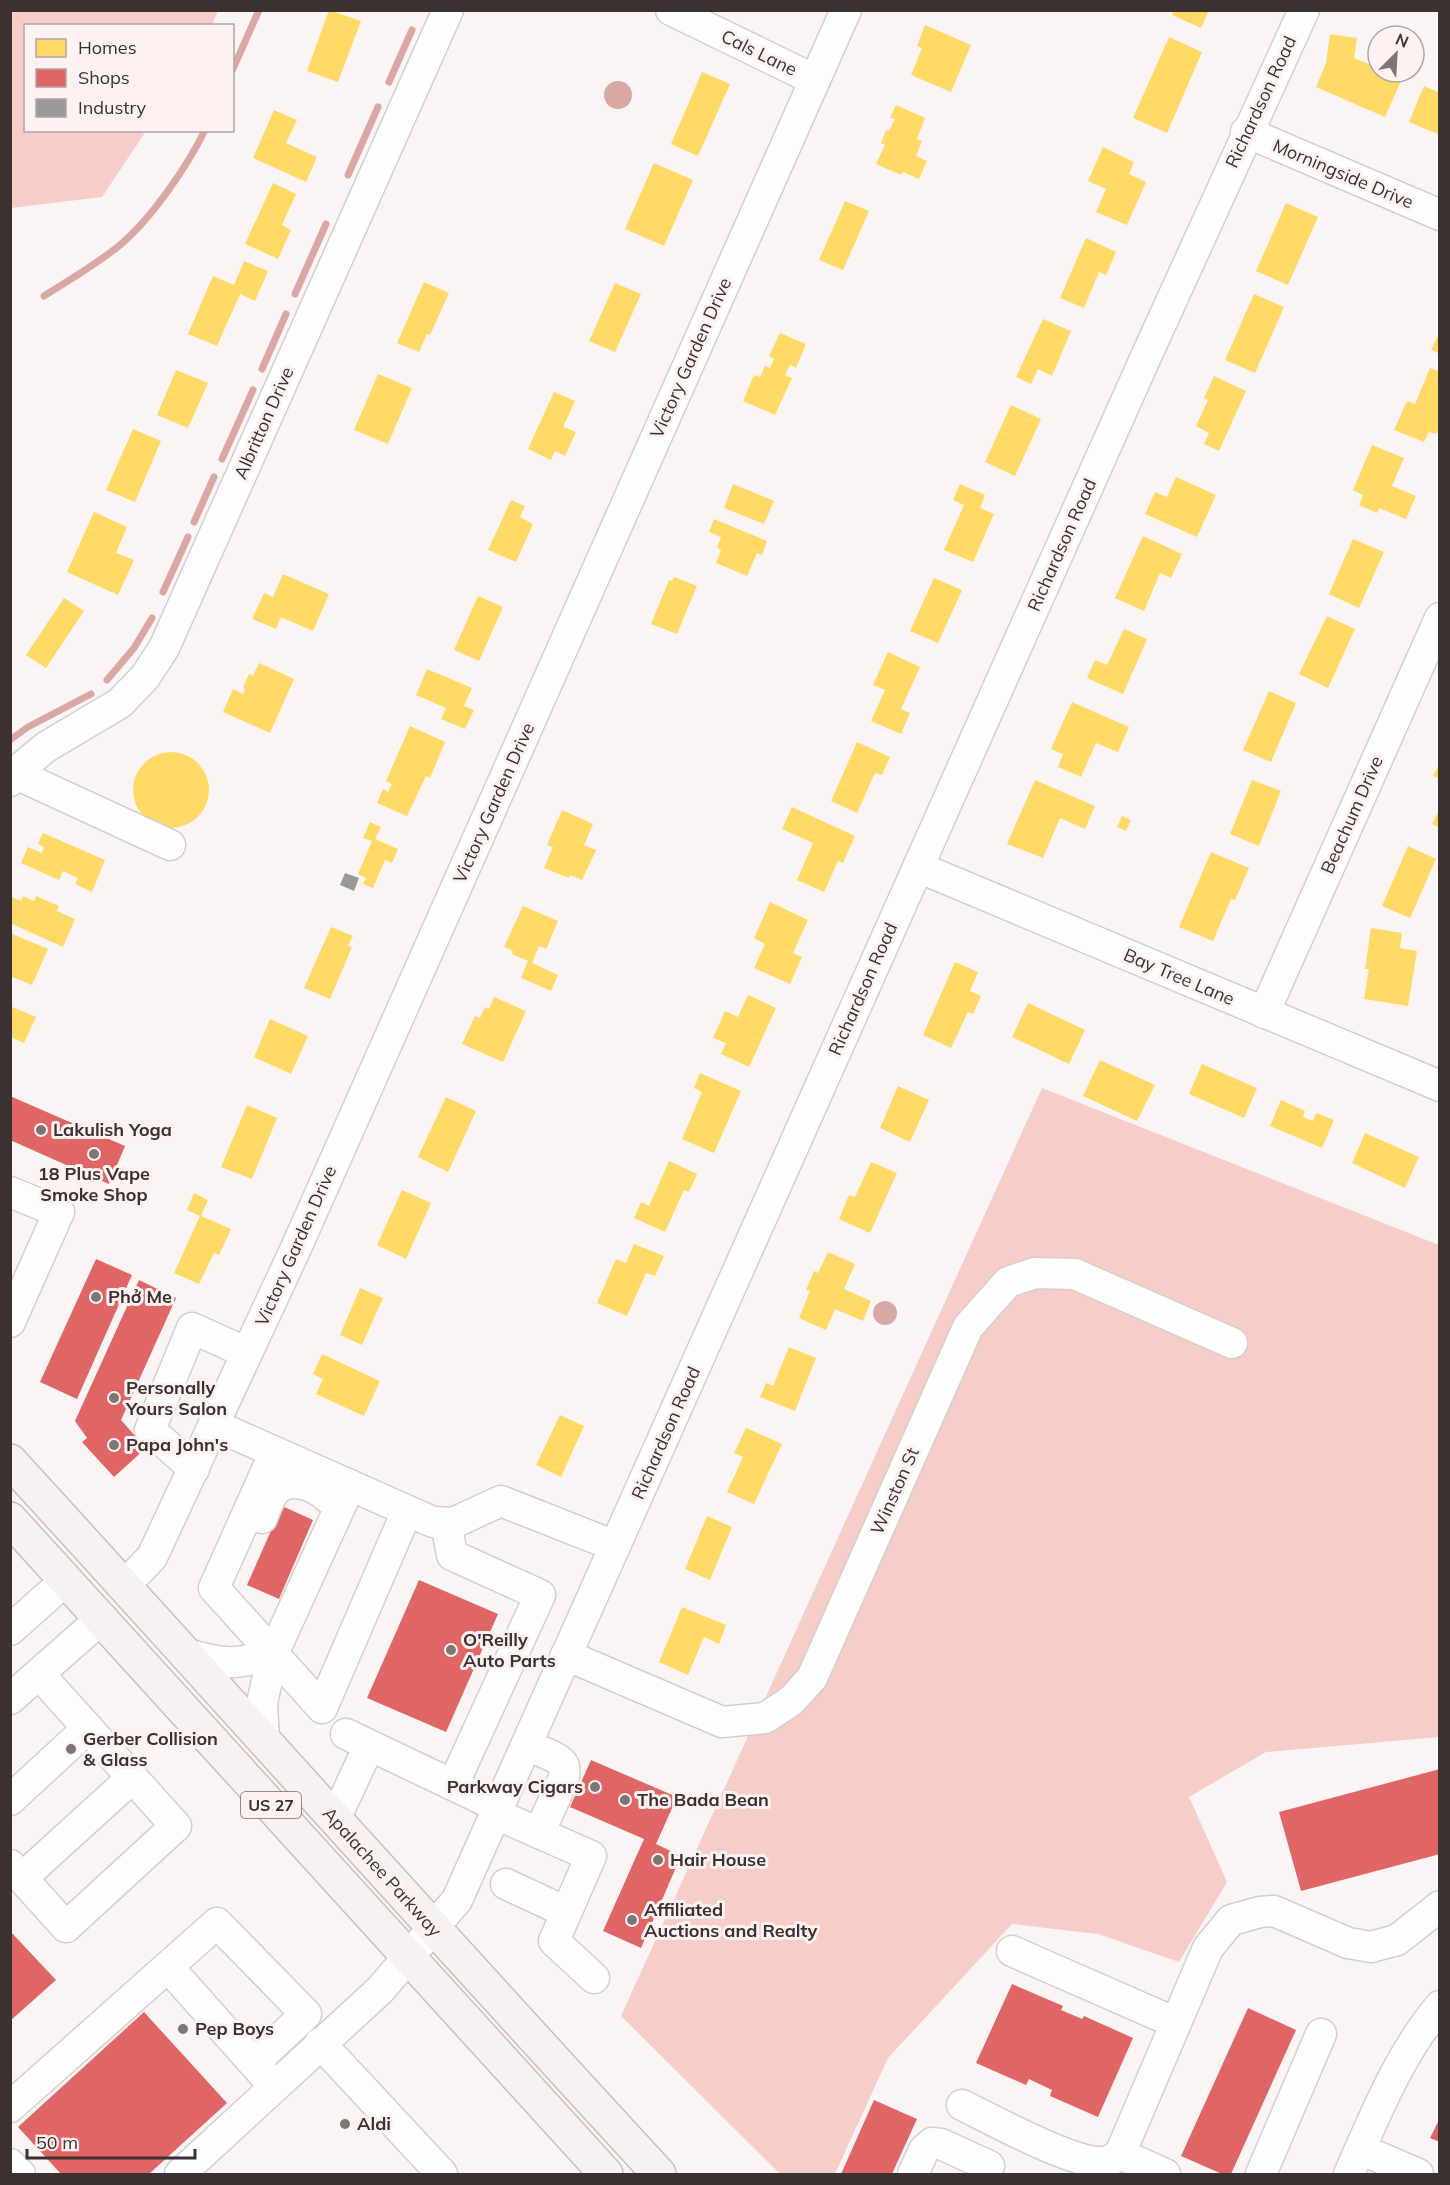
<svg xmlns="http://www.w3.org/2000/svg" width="1450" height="2185" font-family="Mulish,sans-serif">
	<rect width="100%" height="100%" fill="#faf4f4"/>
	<g fill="#f6cdc7">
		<polygon points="10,11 218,11 212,25 26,26 26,130 146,131 102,197 11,208"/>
		<polygon points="1042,1088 1439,1245 1439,1737 1266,1752 1189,1797 1227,1882 1179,1962 1098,1934 1012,1924 888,2058 835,2174 780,2174 621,2016"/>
	</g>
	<g fill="#daa8a2">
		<circle cx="618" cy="95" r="14"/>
		<circle cx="885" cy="1313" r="12"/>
	</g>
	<g fill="#ffd966">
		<polygon points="329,10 361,21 338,82 307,71"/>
		<polygon points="1174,10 1209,10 1201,28 1172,15"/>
		<polygon points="925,25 971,45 951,92 911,75 922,48 917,46"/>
		<polygon points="1330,34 1357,38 1354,58 1378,68 1378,72 1386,72 1402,79 1385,117 1316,87 1326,63"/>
		<polygon points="1169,37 1202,52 1167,133 1133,118"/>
		<polygon points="702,72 730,84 698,156 671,144"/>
		<polygon points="1424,86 1440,93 1440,135 1409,122"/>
		<polygon points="896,105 925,118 917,139 922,141 916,156 927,161 919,179 903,172 901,175 876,164 885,145 881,143 886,130 889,131 895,119 890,118"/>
		<polygon points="274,110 297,120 286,143 317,157 306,182 253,158"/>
		<polygon points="1103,147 1134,162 1129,174 1146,182 1127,225 1096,212 1106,189 1088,181"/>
		<polygon points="654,163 693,180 664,246 625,229"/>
		<polygon points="273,183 296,194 282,225 291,230 278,259 245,244"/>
		<polygon points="845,201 869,211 843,270 819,260"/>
		<polygon points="1286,203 1318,217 1288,285 1256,271"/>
		<polygon points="1086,238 1116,252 1106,275 1099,272 1084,308 1060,298"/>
		<polygon points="244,261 268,271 255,301 240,294 217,346 188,334 213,276 234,285"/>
		<polygon points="424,282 449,293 430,335 427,334 419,352 397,343"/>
		<polygon points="615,283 641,294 615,352 589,341"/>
		<polygon points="1254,294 1284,307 1255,373 1225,360"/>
		<polygon points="1043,319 1071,331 1052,376 1038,369 1031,384 1016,377"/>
		<polygon points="1440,331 1440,354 1431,350"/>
		<polygon points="780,333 806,344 796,368 790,365 785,375 792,378 775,415 743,401 754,375 760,377 765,366 770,368 774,359 769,356"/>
		<polygon points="1430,368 1440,372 1440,426 1436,434 1429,432 1424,442 1394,430 1407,401 1415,404"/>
		<polygon points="176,370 208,383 188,428 157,415"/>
		<polygon points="378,374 412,388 388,444 354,430"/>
		<polygon points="1214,376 1246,391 1219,451 1204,444 1209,433 1196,426 1208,400 1204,398"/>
		<polygon points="554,392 575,401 563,427 576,432 565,456 555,451 551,460 528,449"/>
		<polygon points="1011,405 1041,419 1015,476 985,462"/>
		<polygon points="133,429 161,441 135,502 106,490"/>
		<polygon points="1372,445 1404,458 1392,486 1416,496 1406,519 1379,508 1377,513 1359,505 1363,495 1353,490"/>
		<polygon points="1176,477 1216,495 1197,537 1145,514 1155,492 1167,497"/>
		<polygon points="733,484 774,501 764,524 724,508"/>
		<polygon points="960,484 985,495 980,508 994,514 973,562 944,550 964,505 953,500"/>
		<polygon points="511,500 525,506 520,517 533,524 516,562 488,550"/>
		<polygon points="94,512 127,527 116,553 134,560 118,595 67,572"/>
		<polygon points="714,519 767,541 762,555 757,553 747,576 716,563 721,550 717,548 721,537 709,532"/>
		<polygon points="1143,536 1182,554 1171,578 1160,573 1144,611 1115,598"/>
		<polygon points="1353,539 1384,552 1359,608 1329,594"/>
		<polygon points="283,574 329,594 313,631 281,617 276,629 252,619 264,593 273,597"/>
		<polygon points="674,577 697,586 677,634 651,624 669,580 672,581"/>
		<polygon points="934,578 962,590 938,643 910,631"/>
		<polygon points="478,596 503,607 479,661 454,650"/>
		<polygon points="64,598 84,611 46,668 26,655"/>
		<polygon points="1327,616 1355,629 1328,688 1299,674"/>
		<polygon points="1124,629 1147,639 1123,694 1087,678 1095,660 1107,665"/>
		<polygon points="888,652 920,667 901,709 910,713 901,734 871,721 885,690 873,685"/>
		<polygon points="259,663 294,679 270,733 223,712 233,689 243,694 245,688 243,687 249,674 253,676"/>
		<polygon points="427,669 472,688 464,706 474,710 465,729 441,719 446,708 416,695"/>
		<polygon points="1269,691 1296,703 1271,762 1243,750"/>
		<polygon points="1072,702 1129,727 1118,752 1096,743 1081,777 1058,767 1063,754 1051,749"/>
		<polygon points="410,726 445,742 430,778 426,776 407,816 377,803 383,789 388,792 392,784 386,781"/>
		<polygon points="857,742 890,757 882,775 875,773 857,813 831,801"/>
		<circle cx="171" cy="790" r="38"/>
		<polygon points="1440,763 1440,779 1433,776"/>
		<polygon points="1035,780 1095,806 1085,829 1060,818 1043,858 1007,844"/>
		<polygon points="1252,780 1281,791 1259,846 1230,834"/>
		<polygon points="792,807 855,836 843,863 838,861 824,892 797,880 813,843 782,829"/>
		<polygon points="1440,809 1440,828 1432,824"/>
		<polygon points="562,810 593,824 584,845 596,850 582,880 570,875 569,878 544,868 553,847 547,845"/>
		<polygon points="1122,816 1131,820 1126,831 1117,827"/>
		<polygon points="370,822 381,827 375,839 398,849 392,863 385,860 373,888 363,884 366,878 358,874 372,841 363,838"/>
		<polygon points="43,833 105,860 92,892 75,884 78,878 63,871 59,880 21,863 28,847 42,853 44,847 38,844"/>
		<polygon points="1408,846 1436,859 1410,918 1382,906"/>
		<polygon points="1211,852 1249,868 1235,900 1231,899 1213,941 1179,927"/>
		<polygon points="10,896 21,901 23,896 34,901 36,896 59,906 57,911 75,919 63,947 10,923"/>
		<polygon points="770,902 808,920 793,953 802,957 790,984 754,968 765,944 754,938"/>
		<polygon points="523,906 558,921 546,949 539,946 532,963 558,975 551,991 521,978 528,961 512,954 513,951 504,947"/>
		<polygon points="331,927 353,936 348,946 352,947 330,999 304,988"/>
		<polygon points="1371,928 1402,933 1400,948 1417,951 1408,1006 1364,999 1369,969 1365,969"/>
		<polygon points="10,933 48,949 32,985 10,976"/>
		<polygon points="955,962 978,972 970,991 981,996 973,1014 968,1012 951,1048 923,1035"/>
		<polygon points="748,995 776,1008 749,1067 721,1054 726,1043 713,1038 725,1011 738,1017"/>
		<polygon points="494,997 526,1011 503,1062 462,1044 475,1016 480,1018 485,1007 489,1009"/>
		<polygon points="1028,1003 1085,1030 1069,1064 1012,1037"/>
		<polygon points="10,1006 36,1017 24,1043 10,1037"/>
		<polygon points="270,1019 308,1036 291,1074 254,1057"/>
		<polygon points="1100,1060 1155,1085 1137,1121 1083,1096"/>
		<polygon points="1202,1064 1257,1088 1244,1118 1189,1094"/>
		<polygon points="700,1073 741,1091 714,1153 682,1139 702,1092 694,1088"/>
		<polygon points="898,1086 929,1100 910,1142 880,1128"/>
		<polygon points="446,1097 476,1111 448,1172 418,1157"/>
		<polygon points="1281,1100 1305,1111 1303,1117 1313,1121 1316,1113 1334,1120 1322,1148 1270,1126"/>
		<polygon points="247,1105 277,1118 252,1179 221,1167"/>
		<polygon points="1365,1133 1419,1157 1405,1188 1352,1163"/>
		<polygon points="669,1161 697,1174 689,1192 684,1190 665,1232 634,1218 641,1202 649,1206"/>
		<polygon points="871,1162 897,1173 870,1233 839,1219 849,1195 855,1197"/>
		<polygon points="402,1190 431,1203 406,1259 377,1245"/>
		<polygon points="194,1193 208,1200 201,1216 231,1229 219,1255 214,1253 199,1284 174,1273 200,1216 187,1210"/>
		<polygon points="634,1244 664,1256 655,1276 646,1273 627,1316 597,1303 616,1259 626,1263"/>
		<polygon points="828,1252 855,1264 844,1289 871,1301 863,1321 835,1309 826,1330 799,1318 810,1291 806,1290 814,1271 818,1273"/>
		<polygon points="360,1288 383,1298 362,1345 340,1335"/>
		<polygon points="789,1347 816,1358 795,1411 760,1397 766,1383 773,1386"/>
		<polygon points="322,1354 380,1381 364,1416 316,1394 323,1379 313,1374"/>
		<polygon points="560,1415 584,1426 561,1477 536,1465"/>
		<polygon points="746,1428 782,1444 754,1504 727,1492 743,1457 734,1453"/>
		<polygon points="707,1516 732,1527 710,1580 685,1569"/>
		<polygon points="682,1607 726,1625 719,1644 704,1637 688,1675 659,1662"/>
	</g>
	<g fill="#e06666">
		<polygon points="10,1096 125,1146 109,1184 10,1140"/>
		<polygon points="96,1259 132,1275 77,1399 40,1382"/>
		<polygon points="139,1280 176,1298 121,1420 146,1448 114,1477 82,1442 87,1438 75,1421"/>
		<polygon points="282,1506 313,1520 279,1599 247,1585"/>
		<polygon points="419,1580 498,1614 446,1732 367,1698"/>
		<polygon points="591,1760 677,1797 656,1844 681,1856 641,1948 603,1931 644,1839 570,1807"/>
		<polygon points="1440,1769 1440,1854 1301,1891 1279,1812"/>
		<polygon points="10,1931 56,1980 10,2021"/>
		<polygon points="1012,1984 1063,2006 1061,2010 1082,2019 1084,2016 1133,2038 1098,2117 1050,2096 1052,2090 1029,2079 1026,2085 976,2063"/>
		<polygon points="1248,2008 1296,2030 1231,2174 1222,2174 1181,2156"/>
		<polygon points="144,2012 227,2103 149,2174 61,2174 18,2127"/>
		<polygon points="874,2100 917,2119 892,2174 841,2174"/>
		<polygon points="1440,2118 1440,2142 1430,2138"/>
	</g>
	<polygon fill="#999" points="345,873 359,878 354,891 340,885"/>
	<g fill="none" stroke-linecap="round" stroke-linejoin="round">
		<g stroke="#daa8a2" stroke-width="7">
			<polyline points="232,71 259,10"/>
			<polyline points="389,82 412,30"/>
			<polyline points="348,175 378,107"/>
			<polyline points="295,294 326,224"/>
			<path d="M44 296C69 280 97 264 120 245 151 219 187 167 205 130"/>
			<polyline points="262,369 286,314"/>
			<polyline points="222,459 253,390"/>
			<polyline points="194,522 214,477"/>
			<polyline points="163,592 188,537"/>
			<polyline points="107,680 134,648 152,618"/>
			<polyline points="10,740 28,727 91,694"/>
		</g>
		<defs>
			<g id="minor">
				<polyline points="671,10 815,80"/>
				<polyline points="1246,132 1440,215"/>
				<polyline points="16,774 170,845"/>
				<polyline points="10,781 22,767 46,747 120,703 145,677 164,648 448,10"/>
				<polyline points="918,867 1440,1086"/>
				<polyline points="1264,1013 1440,618"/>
				<polyline points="10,1192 59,1212 10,1322"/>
				<polyline points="214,1425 433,1522 453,1523 501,1501 615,1546"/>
				<polyline points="275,1452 214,1588 322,1708 407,1511"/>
				<polyline points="194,1469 150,1430 192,1328 247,1353"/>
				<path d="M262 1518C265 1510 268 1502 272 1495 285 1474 314 1484 328 1498"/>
				<polyline points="446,1523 452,1555 540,1595 453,1785"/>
				<polyline points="125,1585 152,1557 296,1248 846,10"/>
				<polyline points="10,1630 66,1580"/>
				<path d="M186 1654C225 1665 235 1665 273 1654"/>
				<polyline points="566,1655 722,1722 765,1718 791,1701 812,1678 968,1327 1008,1282 1035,1273 1075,1274 1232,1343"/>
				<polyline points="10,1699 102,1618"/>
				<polyline points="346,1734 499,1807"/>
				<polyline points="264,1741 262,1703 273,1654 350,1485"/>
				<path d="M526 1746C536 1750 555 1755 562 1763 566 1767 564 1773 564 1778L539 1833"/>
				<polyline points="10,1800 88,1728"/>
				<polyline points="496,1814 591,1856 554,1941 594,1978"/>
				<polyline points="335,1819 369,1746"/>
				<polyline points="10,1865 66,1927 176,1826 39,1674"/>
				<polyline points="22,1878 132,1778"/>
				<polyline points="506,1884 566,1912"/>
				<polyline points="1012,1951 1176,2023"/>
				<polyline points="168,1967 266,2077"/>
				<polyline points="320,2043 442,2174"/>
				<path d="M962 2105C993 2120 1074 2165 1104 2162 1110 2162 1115 2157 1120 2154L1208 1948 1231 1920 1260 1912 1274 1911 1348 1943 1371 1947 1397 1940 1440 1906"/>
				<polyline points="10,2107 217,1923 306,2014 254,2063"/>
				<polyline points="1360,2149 1418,2174"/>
				<polyline points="1120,2154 1165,2174"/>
				<polyline points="10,2164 20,2174"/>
				<polyline points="180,2174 380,1990 457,1900 1144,361 1304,10"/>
				<polyline points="913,2174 924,2150 932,2143 941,2144 989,2166"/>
				<polyline points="1261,2174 1321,2034"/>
				<path d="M1349 2174C1375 2116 1398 2056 1440 2006"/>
			</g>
			<g id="major">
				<path d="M10 1461C227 1698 441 1938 659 2174"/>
				<polyline points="10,1519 606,2174"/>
			</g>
		</defs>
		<use href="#minor" stroke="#d6cecd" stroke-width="33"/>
		<use href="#major" stroke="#cabfbe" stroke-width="36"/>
		<use href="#minor" stroke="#fefdfd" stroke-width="30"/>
		<use href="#major" stroke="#f7f2f1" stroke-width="33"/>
	</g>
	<g fill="#7e7575" stroke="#fdf2f1" stroke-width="2">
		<circle cx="41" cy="1130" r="6"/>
		<circle cx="94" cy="1154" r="6"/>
		<circle cx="96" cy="1297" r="6"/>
		<circle cx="114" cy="1398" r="6"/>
		<circle cx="114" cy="1445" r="6"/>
		<circle cx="451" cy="1650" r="6"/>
		<circle cx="71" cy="1749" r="6"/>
		<circle cx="595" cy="1787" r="6"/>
		<circle cx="625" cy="1800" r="6"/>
		<circle cx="658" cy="1860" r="6"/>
		<circle cx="632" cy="1920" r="6"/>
		<circle cx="183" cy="2029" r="6"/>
		<circle cx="345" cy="2124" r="6"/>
	</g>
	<g text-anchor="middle" stroke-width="6" stroke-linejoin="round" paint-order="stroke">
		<rect fill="#fdf2f1" stroke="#756b6a" stroke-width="1.5" x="241" y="1792" width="60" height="26" rx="4.5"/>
		<g font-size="16" font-weight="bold" fill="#3b3130">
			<text x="271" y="1811">US 27</text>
		</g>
		<g font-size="18" fill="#3b3130" stroke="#fdf2f1">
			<text transform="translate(759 53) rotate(26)" y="6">Cals Lane</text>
			<text transform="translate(1261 102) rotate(-65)" y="6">Richardson Road</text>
			<text transform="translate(1343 174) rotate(23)" y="6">Morningside Drive</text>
			<text transform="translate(691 358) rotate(-66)" y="6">Victory Garden Drive</text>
			<text transform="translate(264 423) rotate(-66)" y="6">Albritton Drive</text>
			<text transform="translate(1062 545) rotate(-66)" y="6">Richardson Road</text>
			<text transform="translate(494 803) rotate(-66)" y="6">Victory Garden Drive</text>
			<text transform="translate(1352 815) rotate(-66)" y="6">Beachum Drive</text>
			<text transform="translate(1179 977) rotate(23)" y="6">Bay Tree Lane</text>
			<text transform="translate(863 989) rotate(-66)" y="6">Richardson Road</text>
			<text transform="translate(296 1246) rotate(-66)" y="6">Victory Garden Drive</text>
			<text transform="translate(666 1433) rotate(-66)" y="6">Richardson Road</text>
			<text transform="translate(895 1491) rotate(-66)" y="6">Winston St</text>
			<text transform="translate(382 1872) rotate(48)" y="6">Apalachee Parkway</text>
		</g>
		<g font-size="18" font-weight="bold" fill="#3b3130" stroke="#fdf2f1" text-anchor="start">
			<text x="53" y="1136">Lakulish Yoga</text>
			<text x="94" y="1180" text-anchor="middle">18 Plus Vape<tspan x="94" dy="21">Smoke Shop</tspan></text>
			<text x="108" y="1303">Phở Me</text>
			<text x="126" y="1394">Personally<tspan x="126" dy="21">Yours Salon</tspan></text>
			<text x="126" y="1451">Papa John's</text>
			<text x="463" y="1646">O'Reilly<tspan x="463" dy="21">Auto Parts</tspan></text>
			<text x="83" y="1745">Gerber Collision<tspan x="83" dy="21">&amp; Glass</tspan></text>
			<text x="583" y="1793" text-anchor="end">Parkway Cigars</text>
			<text x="637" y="1806">The Bada Bean</text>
			<text x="670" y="1866">Hair House</text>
			<text x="644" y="1916">Affiliated<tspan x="644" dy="21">Auctions and Realty</tspan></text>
			<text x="195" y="2035">Pep Boys</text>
			<text x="357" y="2130">Aldi</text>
		</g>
	</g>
	<rect width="1450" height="2185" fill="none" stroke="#3b3130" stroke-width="24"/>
	<rect x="24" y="24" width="210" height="108" fill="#fdf2f1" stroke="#afa5a4" stroke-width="1.5"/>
	<rect x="36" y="39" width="30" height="18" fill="#ffd966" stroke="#afa5a4" stroke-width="1.5"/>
	<text x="78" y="54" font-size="18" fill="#3b3130">Homes</text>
	<rect x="36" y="69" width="30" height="18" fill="#e06666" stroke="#afa5a4" stroke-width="1.5"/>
	<text x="78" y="84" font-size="18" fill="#3b3130">Shops</text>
	<rect x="36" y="99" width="30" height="18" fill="#999999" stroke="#afa5a4" stroke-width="1.5"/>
	<text x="78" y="114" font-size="18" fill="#3b3130">Industry</text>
	<g transform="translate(1396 54) rotate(24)"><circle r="28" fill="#fdf2f1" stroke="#afa5a4" stroke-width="1.5"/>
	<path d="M0-4.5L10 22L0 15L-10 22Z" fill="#7e7575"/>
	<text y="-9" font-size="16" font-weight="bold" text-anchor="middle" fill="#3b3130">N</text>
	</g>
	<path d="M27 2149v9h168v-9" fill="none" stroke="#3b3130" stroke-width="3"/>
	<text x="36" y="2149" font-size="18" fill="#3b3130" stroke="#fdf2f1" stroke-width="4.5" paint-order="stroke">50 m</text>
</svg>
